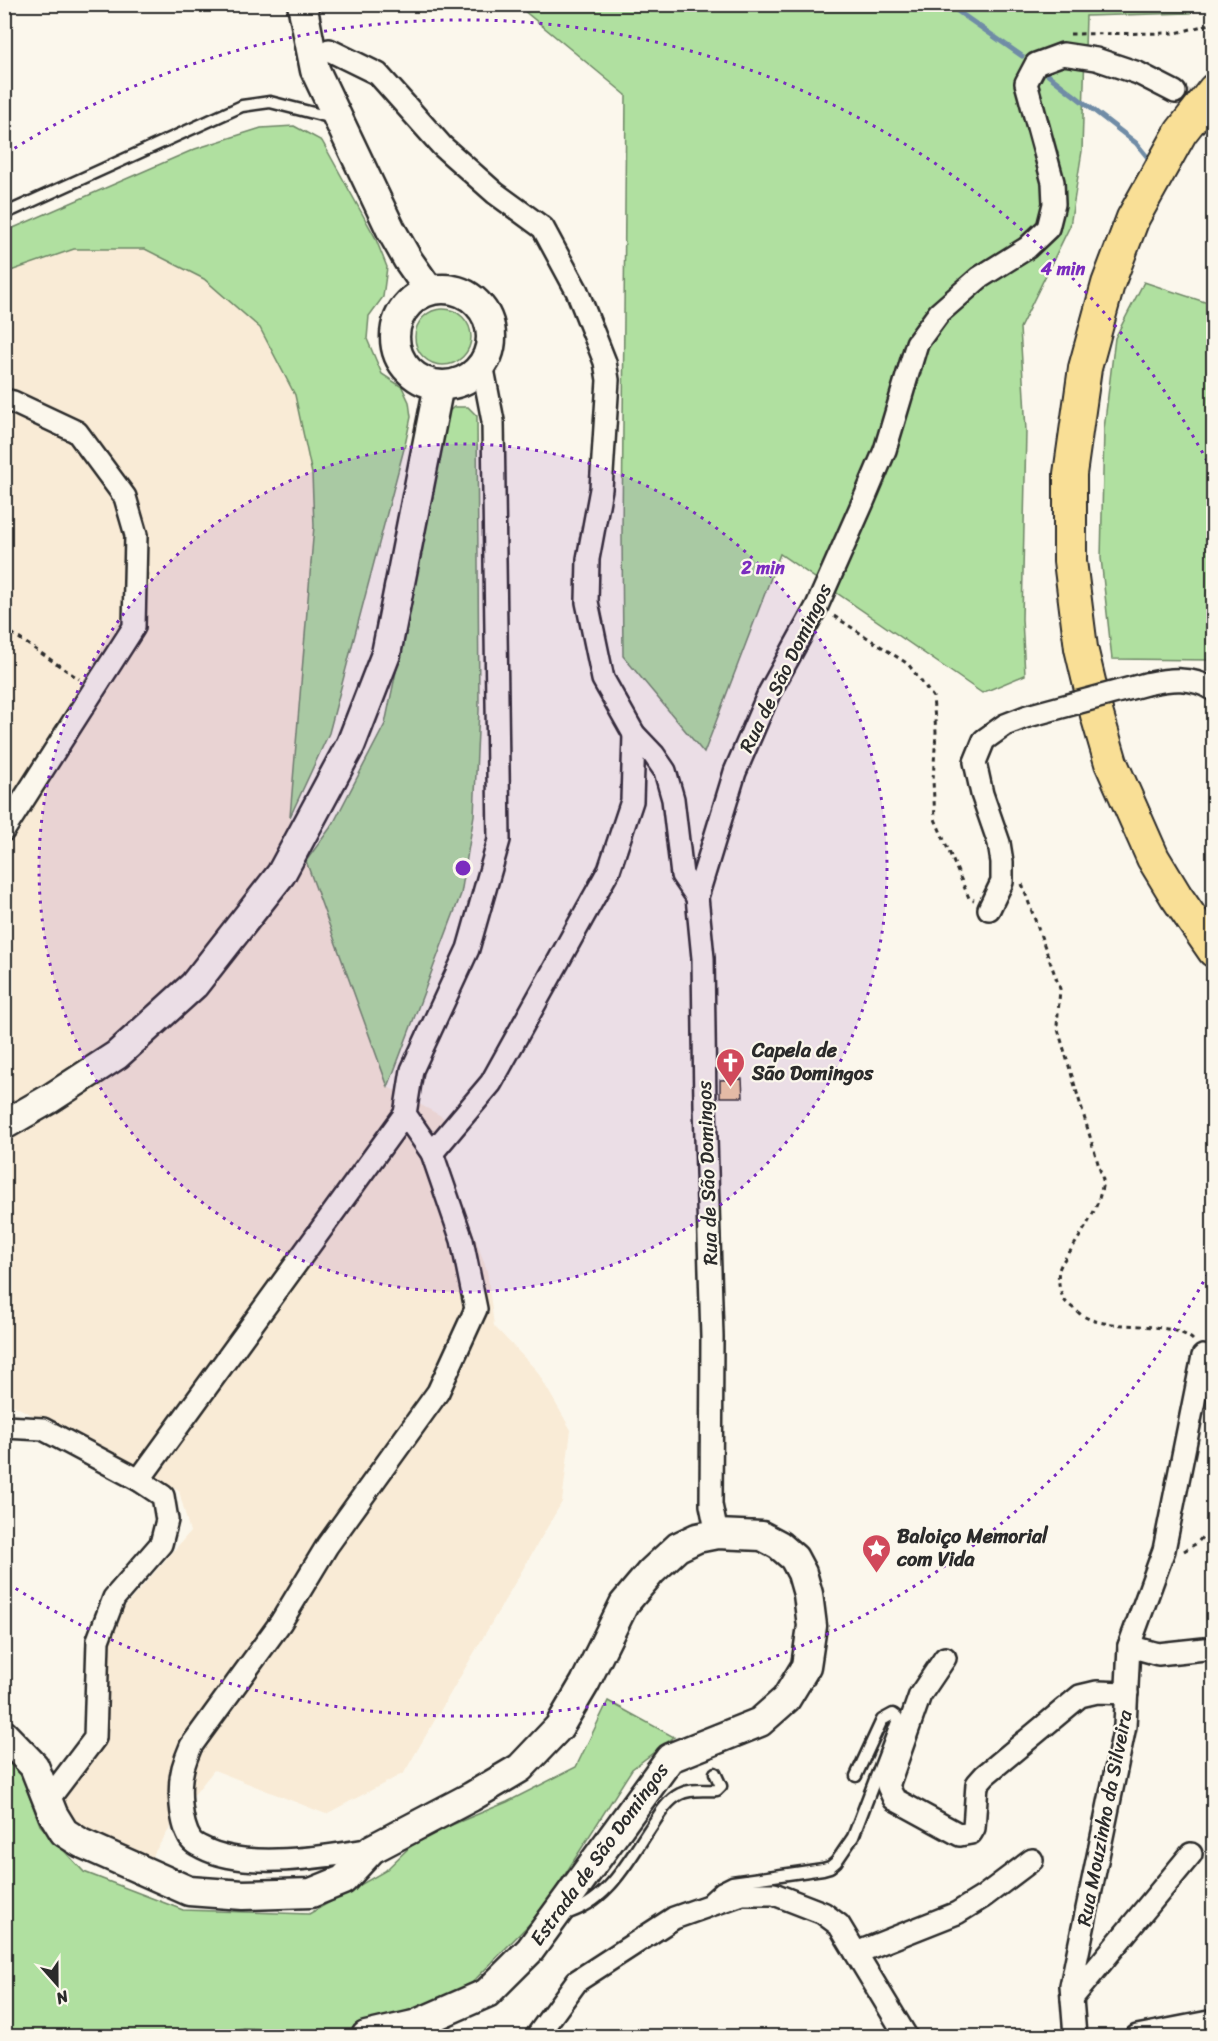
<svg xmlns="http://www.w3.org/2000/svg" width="1218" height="2041" font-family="Sriracha,sans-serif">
	<rect width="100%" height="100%" fill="#fbf7ec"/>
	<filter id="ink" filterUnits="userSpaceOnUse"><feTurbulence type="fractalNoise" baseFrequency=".0167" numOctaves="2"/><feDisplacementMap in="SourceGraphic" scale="12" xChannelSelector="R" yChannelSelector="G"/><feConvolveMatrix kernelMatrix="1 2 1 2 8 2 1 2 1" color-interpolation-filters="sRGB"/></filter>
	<g filter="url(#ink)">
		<polygon fill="#f9ebd6" points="74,249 145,249 204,279 260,328 295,395 312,474 314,526 290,817 388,1087 443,1117 448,1161 487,1271 494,1326 537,1371 571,1430 562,1502 404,1773 326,1814 214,1770 181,1811 149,1861 91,1838 67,1817 57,1798 103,1739 105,1663 114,1619 190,1532 179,1491 5,1401 5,273"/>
		<g fill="#b0e0a0" stroke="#6e8666" stroke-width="1.5">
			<polygon points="517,5 1201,5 1190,13 1086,16 1082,151 1070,226 1020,328 1026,431 1022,619 1025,675 982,693 780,554 704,753 623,656 622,535 626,95"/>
			<polygon points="294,126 322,141 375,237 387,267 383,297 369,316 367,339 382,374 402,387 409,402 411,417 405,445 329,733 290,817 314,526 312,474 295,395 260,328 204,279 145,249 74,249 5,273 4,232 195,149 261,128"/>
			<polygon points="1144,282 1208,303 1213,330 1213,660 1112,659 1101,558 1104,429 1115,338"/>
			<circle cx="443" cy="337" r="28"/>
			<polygon points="454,407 468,407 477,416 479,710 474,815 461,894 388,1087 306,861 333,824 385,724 432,501 446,414"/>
			<polygon points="608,1701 674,1737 632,1769 541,1912 466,1989 350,2032 243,2028 212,2036 5,2036 4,1747 13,1752 40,1825 84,1872 183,1910 309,1914 385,1871 418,1839 507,1802 576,1767"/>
		</g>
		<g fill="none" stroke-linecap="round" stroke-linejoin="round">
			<g stroke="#6f8ca6" stroke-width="5">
				<polyline points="460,4 471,9 502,4"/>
				<polyline points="944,4 956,10 1022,56"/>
				<polyline points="1048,75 1136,143 1149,159"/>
			</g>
		</g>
		<polygon fill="#f3cea3" stroke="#2b2b2b" stroke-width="1.5" points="742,1079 743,1097 720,1097 720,1080"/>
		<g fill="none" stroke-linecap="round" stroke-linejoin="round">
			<polyline stroke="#d1cec5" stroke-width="21" stroke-dasharray="21 10" stroke-linecap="butt" points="1175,92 1197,106 1214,123"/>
			<defs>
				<g id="lane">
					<polyline points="4,214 242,106 270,102 333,118"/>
					<polyline points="709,1903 709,1898 720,1888 732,1882 823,1869 830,1867 836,1862 853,1837 897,1722 897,1717 893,1714 882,1720 856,1776"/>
					<path d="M565 1914C609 1902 629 1859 653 1824 660 1813 668 1800 680 1794 691 1788 705 1791 717 1790L721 1786 715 1773"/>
				</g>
				<g id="street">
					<polyline points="329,50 378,74 442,146 495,193 543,228 577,291 605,362 608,380 601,489 588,559 587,602 603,679 634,734 654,755 665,771 673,799 682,875 697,897"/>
					<polyline points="4,400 13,402 77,432 125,497 136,535 134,627 4,830"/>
					<path d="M1146 684C1170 679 1192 676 1214 690"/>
					<polyline points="989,909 1002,882 1002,862 999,843 982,794 975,762 984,740 1005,725 1028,716"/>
					<polyline points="432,1153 491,1083 609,870 632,801 634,734"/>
					<polyline points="4,1427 43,1429 139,1480 163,1496 167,1520 161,1544 114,1598 98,1640 95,1738 48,1800"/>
					<polyline points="139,1480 405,1114"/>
					<polyline points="717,1534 711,1505 712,1337 705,1105 703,958 697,897 735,772 769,693 817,606 863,502 885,450 917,343 939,313 979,278 1027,248 1048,228 1054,204 1053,182 1026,83 1036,64 1063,54 1096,59 1138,73 1175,92"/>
					<polyline points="1129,1646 1158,1654 1214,1648"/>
					<polyline points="945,1658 920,1695 888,1786 894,1799 960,1835 971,1833 974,1828 977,1784 985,1775 1080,1696 1097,1692 1127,1693"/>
					<path d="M372 1849C325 1857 245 1870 203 1848 199 1846 194 1844 191 1840 180 1824 178 1787 183 1768 185 1761 188 1753 191 1746L281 1622 327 1546 438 1392 476 1309 462 1240 432 1153 405 1114 412 1070 468 949 499 840 493 421 482 364"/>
					<polyline points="856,1953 957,1913 983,1897 1032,1860"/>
					<polyline points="1072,1998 1191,1854"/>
					<polyline points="537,2036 577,1981 674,1918 742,1894 774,1894 823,1913 839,1925 906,2036"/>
					<polyline points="1075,2036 1071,1986 1125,1726 1129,1646 1164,1550 1203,1356"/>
					<polyline points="1137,2036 1214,2021"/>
				</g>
				<g id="secondary">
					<polyline points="302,4 315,70 391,230 408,260 429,290"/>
					<circle cx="443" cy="337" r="48"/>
					<polyline points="4,1125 51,1098 117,1055 194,985 281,874 351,744 386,654 439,385"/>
					<polyline points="4,1735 34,1766 53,1814 64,1832 81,1843 189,1891 243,1895 311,1893 343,1880 372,1849 471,1797 520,1768 559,1727 585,1683 624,1604 651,1572 678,1547 697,1538 717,1534 762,1536 779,1545 794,1558 802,1573 808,1594 812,1626 806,1666 786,1699 760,1722 670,1758 530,1950 487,1993 414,2025 366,2036"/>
				</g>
				<polyline id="primary" points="1214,90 1181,132 1133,218 1108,284 1085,368 1070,474 1070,561 1081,648 1097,715 1111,763 1153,858 1176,896 1214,951"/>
			</defs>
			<use href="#lane" stroke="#2b2b2b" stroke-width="15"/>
			<use href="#street" stroke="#2b2b2b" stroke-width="26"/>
			<use href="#secondary" stroke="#2b2b2b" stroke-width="33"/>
			<use href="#primary" stroke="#2b2b2b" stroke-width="36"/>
			<g stroke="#2b2b2b" stroke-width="3" stroke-dasharray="4.5 4.5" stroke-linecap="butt">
				<polyline points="1070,34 1176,33 1214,23"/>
				<polyline points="834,616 908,664 933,697 936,732 933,780 935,819 969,898 974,900"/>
				<polyline points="4,628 79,679"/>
				<path d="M1022 884 1060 989 1057 1026 1103 1180C1100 1207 1085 1228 1071 1250 1067 1256 1061 1263 1059 1270 1057 1278 1060 1294 1065 1301 1068 1305 1075 1309 1079 1313 1104 1334 1167 1317 1193 1340"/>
				<polyline points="1207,1432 1214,1441"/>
				<polyline points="1184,1551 1197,1543 1214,1524"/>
			</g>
			<use href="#lane" stroke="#fbf7ec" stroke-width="10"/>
			<use href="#street" stroke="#fbf7ec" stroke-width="21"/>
			<use href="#secondary" stroke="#fbf7ec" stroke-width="28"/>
			<use href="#primary" stroke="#f9df96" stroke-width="32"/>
			<defs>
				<polyline id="street-bridge" points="1028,716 1146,684"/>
			</defs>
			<use href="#street-bridge" stroke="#2b2b2b" stroke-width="26" stroke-linecap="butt"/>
			<use href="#street-bridge" stroke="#fbf7ec" stroke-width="21"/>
		</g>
	</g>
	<circle cx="463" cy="868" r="424" fill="#7b2cbf" fill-opacity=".12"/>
	<g fill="none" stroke="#7b2cbf" stroke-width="3" stroke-dasharray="3 6">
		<circle cx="463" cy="868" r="424"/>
		<path d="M1212 1266A848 848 0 0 1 7 1583M7 153A848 848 0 0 1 1212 470"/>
	</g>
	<defs>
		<symbol id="church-pin" viewBox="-11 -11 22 30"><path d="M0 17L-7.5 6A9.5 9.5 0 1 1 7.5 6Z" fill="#d1495b" stroke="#fbf7ec"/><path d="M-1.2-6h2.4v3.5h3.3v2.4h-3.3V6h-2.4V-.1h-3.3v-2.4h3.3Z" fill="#fff"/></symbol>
		<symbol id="sight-pin" viewBox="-11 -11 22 30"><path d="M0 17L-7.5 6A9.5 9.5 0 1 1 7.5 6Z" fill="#d1495b" stroke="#fbf7ec"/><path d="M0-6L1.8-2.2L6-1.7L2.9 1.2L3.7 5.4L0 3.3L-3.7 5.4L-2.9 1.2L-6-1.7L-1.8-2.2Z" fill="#fff"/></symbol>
	</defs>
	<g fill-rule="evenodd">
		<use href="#church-pin" x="714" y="1046" width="33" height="45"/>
		<use href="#sight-pin" x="860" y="1532" width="33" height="45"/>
	</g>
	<g text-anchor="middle" stroke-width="4.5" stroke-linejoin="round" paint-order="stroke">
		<g font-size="20" fill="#2b2b2b" stroke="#fbf7ec">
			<text transform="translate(785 668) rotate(-64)" y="7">Rua de São Domingos</text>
			<text transform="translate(707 1173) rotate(-92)" y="7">Rua de São Domingos</text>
			<text transform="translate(1104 1818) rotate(-79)" y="7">Rua Mouzinho da Silveira</text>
			<text transform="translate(599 1854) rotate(-54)" y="7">Estrada de São Domingos</text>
		</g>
		<g font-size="20" font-weight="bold" fill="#2b2b2b" stroke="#fbf7ec" text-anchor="start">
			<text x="752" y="1057">Capela de<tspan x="752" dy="23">São Domingos</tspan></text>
			<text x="897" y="1543">Baloiço Memorial<tspan x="897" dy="23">com Vida</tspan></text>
		</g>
	</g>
	<circle cx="463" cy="868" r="9" fill="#7b2cbf" stroke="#fbf7ec" stroke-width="3"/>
	<g font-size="18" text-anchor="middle" font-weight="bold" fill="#7b2cbf" stroke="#fbf7ec" stroke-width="4.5" stroke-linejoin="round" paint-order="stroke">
		<text x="1063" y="275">4 min</text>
		<text x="763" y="574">2 min</text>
	</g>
	<rect width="1218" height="2041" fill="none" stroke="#fbf7ec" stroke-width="24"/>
	<rect x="12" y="12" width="1194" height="2017" fill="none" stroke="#2b2b2b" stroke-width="2" filter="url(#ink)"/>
	<g transform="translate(57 1984) rotate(159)" stroke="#fbf7ec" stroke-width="4.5" paint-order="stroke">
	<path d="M0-4.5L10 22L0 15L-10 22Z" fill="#2b2b2b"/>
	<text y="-9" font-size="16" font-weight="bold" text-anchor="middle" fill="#2b2b2b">N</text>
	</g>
</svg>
